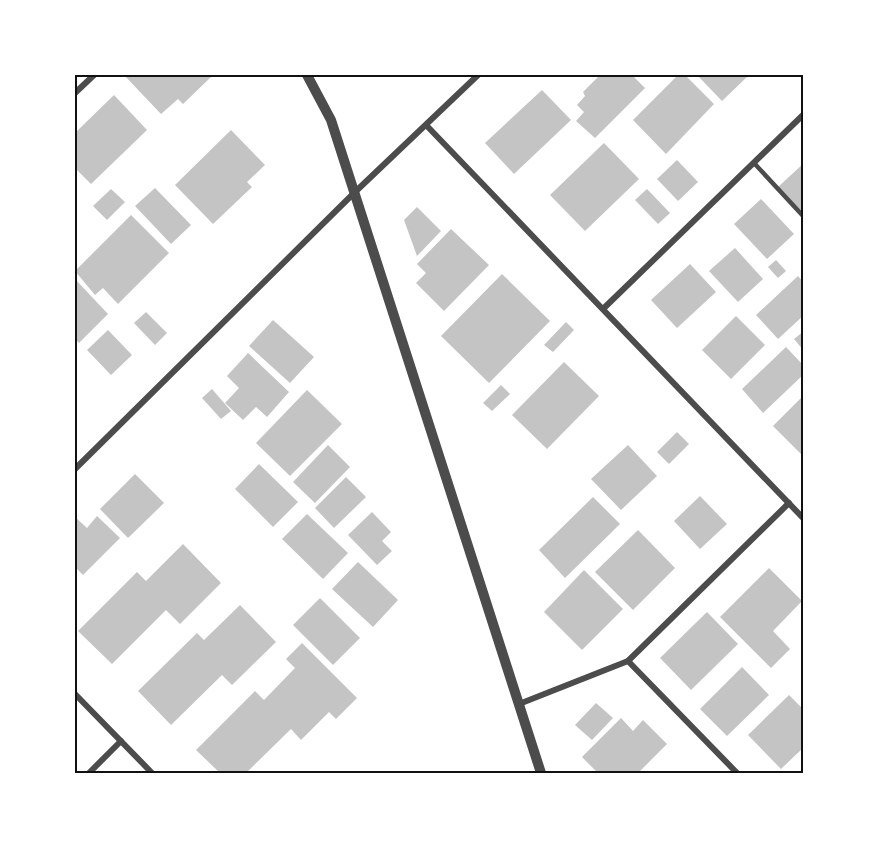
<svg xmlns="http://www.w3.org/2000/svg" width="879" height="848" font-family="'IBM Plex Sans',sans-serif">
	<rect width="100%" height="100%" fill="#fff"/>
	<g fill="#c4c4c4">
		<polygon points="124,75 210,75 211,77 183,104 178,99 161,114"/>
		<polygon points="600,75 632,75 645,88 595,138 576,121 584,112 577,105 585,96 583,92"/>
		<polygon points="678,75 685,75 714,104 666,154 633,120"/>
		<polygon points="697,75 749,75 722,101"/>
		<polygon points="542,90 571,120 514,174 485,143"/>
		<polygon points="114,95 147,130 91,184 75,168 75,133"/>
		<polygon points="231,130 265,165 247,182 252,187 213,224 175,185"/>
		<polygon points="604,143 639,179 585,231 550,195"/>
		<polygon points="677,160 698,182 678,201 657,179"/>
		<polygon points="804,163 804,215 778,187"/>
		<polygon points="155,188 191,225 171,244 135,206"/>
		<polygon points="111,189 125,202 107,220 93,206"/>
		<polygon points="647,189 670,213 658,224 635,200"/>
		<polygon points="761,199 794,234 767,259 734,224"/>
		<polygon points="417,207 441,231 417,256 404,220"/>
		<polygon points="131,215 169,253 118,304 103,288 95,295 75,271"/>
		<polygon points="451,229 489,265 444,311 416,283 426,273 417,264"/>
		<polygon points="735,248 763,279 738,302 709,271"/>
		<polygon points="776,260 786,271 778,278 768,267"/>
		<polygon points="690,264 716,292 677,328 651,300"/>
		<polygon points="502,274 550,321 489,383 441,336"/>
		<polygon points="798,276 804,283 804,315 778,339 756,315"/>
		<polygon points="75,279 108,314 79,343 75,339"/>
		<polygon points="146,312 167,333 155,345 134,323"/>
		<polygon points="736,316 765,345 731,379 702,350"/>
		<polygon points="273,320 314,357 290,383 249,346"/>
		<polygon points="566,322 574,330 553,352 544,345"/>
		<polygon points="108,330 132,355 111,375 87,350"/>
		<polygon points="804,331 804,351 794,339"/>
		<polygon points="786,347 804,366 804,374 763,413 742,389"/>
		<polygon points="248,353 289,392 267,417 256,407 243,420 225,403 239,388 227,376"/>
		<polygon points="564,362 599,396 547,449 512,415"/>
		<polygon points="501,385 510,394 492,411 483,403"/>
		<polygon points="212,389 231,411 221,419 202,398"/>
		<polygon points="307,390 342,424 290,476 256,443"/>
		<polygon points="804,395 804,457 773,426"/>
		<polygon points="677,432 689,444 669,464 657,452"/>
		<polygon points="328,445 350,467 315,503 293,482"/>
		<polygon points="628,445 657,476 621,510 591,479"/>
		<polygon points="259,464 298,502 273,527 235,489"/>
		<polygon points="135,474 164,503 128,538 100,509"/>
		<polygon points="346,477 366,497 334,528 315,508"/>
		<polygon points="700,496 727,524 700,549 674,521"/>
		<polygon points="593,497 620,524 565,578 539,550"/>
		<polygon points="372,512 391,532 382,541 392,551 377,565 348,535"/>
		<polygon points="307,514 348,553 323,579 282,539"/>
		<polygon points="97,516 120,538 83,575 75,567 75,517 87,528"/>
		<polygon points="638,530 675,568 633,610 595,572"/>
		<polygon points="183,544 221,583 180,624 166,610 112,664 78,631 137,572 146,581"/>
		<polygon points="358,562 398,600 373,627 332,589"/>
		<polygon points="769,568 802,601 773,631 790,649 771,668 720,617"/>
		<polygon points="584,570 623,609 582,650 544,612"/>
		<polygon points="320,598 360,638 333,665 293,625"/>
		<polygon points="240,605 276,642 232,685 222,675 171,725 138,691 197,633 204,640"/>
		<polygon points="707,612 738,644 691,690 660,658"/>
		<polygon points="302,643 357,698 336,719 329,712 301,740 291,729 246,773 220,773 196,750 255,691 264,700 295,668 286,659"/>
		<polygon points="742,667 769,695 727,736 700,709"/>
		<polygon points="789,695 804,710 804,747 781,769 748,735"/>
		<polygon points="596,703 613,718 592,740 575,725"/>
		<polygon points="621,718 633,731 643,720 667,744 638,773 598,773 582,757"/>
	</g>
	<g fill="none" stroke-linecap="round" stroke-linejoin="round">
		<polyline stroke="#4c4c4c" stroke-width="4.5" points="754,163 804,217"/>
		<g stroke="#4c4c4c" stroke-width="6">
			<polyline points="75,93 94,75"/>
			<polyline points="427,126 804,519"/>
			<polyline points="604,308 804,114"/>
			<polyline points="75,469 354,193 478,75"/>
			<polyline points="628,661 737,773"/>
			<polyline points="75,694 152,773"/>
			<polyline points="519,704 628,661 789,503"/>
			<polyline points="89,773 121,741"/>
		</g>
		<polyline stroke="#4c4c4c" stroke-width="10" points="307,75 331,120 541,773"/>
	</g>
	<rect width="879" height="848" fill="none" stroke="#ffffff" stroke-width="153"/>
	<rect x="76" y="76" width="726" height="696" fill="none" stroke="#111" stroke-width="2"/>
</svg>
